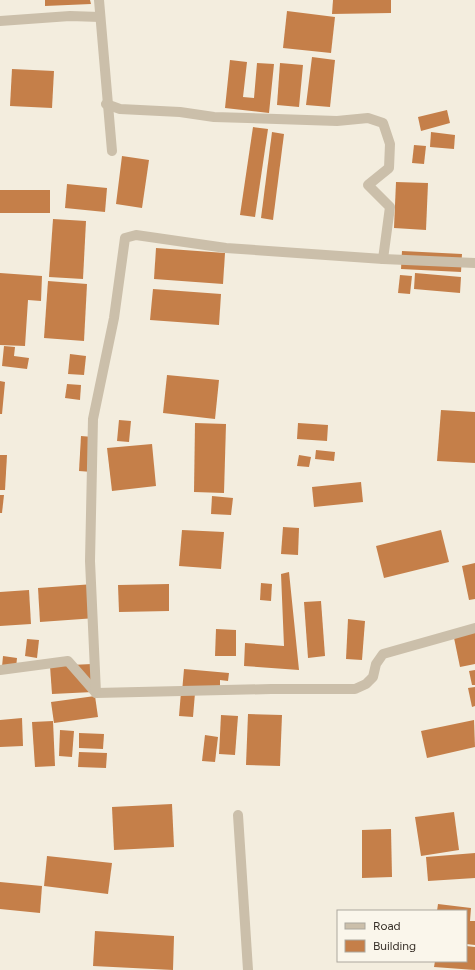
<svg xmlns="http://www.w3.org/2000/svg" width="475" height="970" font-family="Figtree,sans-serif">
	<rect width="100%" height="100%" fill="#f3edde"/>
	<g fill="#c57f49">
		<polygon points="45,0 90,0 91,4 45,6"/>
		<polygon points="333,0 391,0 391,13 332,14"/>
		<polygon points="287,11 335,17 331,53 283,48"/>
		<polygon points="312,57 335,60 330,107 306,105"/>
		<polygon points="230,60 247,62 243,97 254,98 257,63 274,64 269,113 225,108"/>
		<polygon points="280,63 303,65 299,107 277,105"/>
		<polygon points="12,69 54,71 52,108 10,106"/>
		<polygon points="447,110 450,123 421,131 418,117"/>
		<polygon points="253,127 268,129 255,217 240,215"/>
		<polygon points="272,132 284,134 273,220 261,218"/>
		<polygon points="431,132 455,135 454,149 430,147"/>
		<polygon points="414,145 426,146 424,164 412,163"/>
		<polygon points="122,156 149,160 142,208 116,204"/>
		<polygon points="396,182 428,183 426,230 394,228"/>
		<polygon points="67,184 107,188 105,212 65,208"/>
		<rect x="0" y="190" width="50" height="23"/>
		<polygon points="53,219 86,221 83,279 49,277"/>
		<polygon points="156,248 225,253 223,284 154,279"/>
		<polygon points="402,251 462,254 461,272 401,269"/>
		<polygon points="0,273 42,276 41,301 28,300 25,346 0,345"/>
		<polygon points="415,273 461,277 460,293 414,289"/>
		<polygon points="400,275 412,276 410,294 398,293"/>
		<polygon points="48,281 87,284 84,341 44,338"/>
		<polygon points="153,289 221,294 219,325 150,320"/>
		<polygon points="4,346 15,347 14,356 29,358 27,369 2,366"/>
		<polygon points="70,354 86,356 84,375 68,374"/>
		<polygon points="167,375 219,380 215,419 163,413"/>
		<polygon points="0,381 5,382 2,414 0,414"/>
		<polygon points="67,384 81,385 80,400 65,398"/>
		<polygon points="441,410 475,412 475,463 437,461"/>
		<polygon points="119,420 131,421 129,442 117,441"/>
		<polygon points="195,423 226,424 224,493 194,492"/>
		<polygon points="298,423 328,425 327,441 297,439"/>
		<polygon points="81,436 93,437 92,472 79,471"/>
		<polygon points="152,444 156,486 112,491 107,448"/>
		<polygon points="316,450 335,452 334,461 315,459"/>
		<polygon points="0,455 7,455 5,490 0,490"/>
		<polygon points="299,455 311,457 309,467 297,466"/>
		<polygon points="361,482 363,502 314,507 312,487"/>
		<polygon points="0,495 4,495 2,513 0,513"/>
		<polygon points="212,496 233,498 231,515 211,514"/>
		<polygon points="283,527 299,528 298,555 281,554"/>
		<polygon points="182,530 224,532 221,569 179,566"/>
		<polygon points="441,530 449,562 384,578 376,546"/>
		<polygon points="475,563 475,599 469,600 462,566"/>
		<polygon points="289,572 299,670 244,666 245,643 284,646 281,574"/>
		<polygon points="261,583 272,584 271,601 260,600"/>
		<polygon points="94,584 96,618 40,622 38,588"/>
		<polygon points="169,584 169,611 119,612 118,585"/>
		<polygon points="29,590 31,624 0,626 0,592"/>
		<polygon points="321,601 325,656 308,658 304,602"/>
		<polygon points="348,619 365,621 362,660 346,659"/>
		<polygon points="475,628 475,664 460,667 453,633"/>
		<polygon points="216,629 236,630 236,656 215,656"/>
		<polygon points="27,639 39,640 37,658 25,656"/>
		<polygon points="3,656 17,658 16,668 2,667"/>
		<polygon points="92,664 93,692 52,694 50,666"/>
		<polygon points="184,669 229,673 228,681 220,680 220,687 182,692"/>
		<polygon points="475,670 475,685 472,685 469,671"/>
		<polygon points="475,687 475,706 472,707 468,688"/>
		<polygon points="181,692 195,693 193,717 179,716"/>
		<polygon points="95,696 98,717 54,723 51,702"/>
		<polygon points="248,714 282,715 280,766 246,765"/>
		<polygon points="221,715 238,716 235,755 219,754"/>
		<polygon points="22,718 23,746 0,747 0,720"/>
		<polygon points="474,720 475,747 427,758 421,731"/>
		<polygon points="53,721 55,766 35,767 32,722"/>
		<polygon points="60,730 74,731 72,757 59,756"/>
		<polygon points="79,733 104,734 103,749 79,748"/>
		<polygon points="205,735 218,737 215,762 202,761"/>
		<polygon points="79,752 107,753 106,768 78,767"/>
		<polygon points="172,804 174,847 114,850 112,807"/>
		<polygon points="454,812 459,850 421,856 415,817"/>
		<polygon points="391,829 392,877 362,878 362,830"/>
		<polygon points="475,853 475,878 428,881 426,857"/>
		<polygon points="47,856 112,863 108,894 44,886"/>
		<polygon points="0,882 42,886 40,913 0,909"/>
		<polygon points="438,904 471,908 470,921 475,921 475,945 466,944 466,911 437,911"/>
		<polygon points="95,931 174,936 173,970 93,966"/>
		<polygon points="466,946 475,947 475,970 434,967 435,961 466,961"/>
	</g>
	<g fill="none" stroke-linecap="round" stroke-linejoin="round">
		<g stroke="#cbbfaa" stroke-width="10">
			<polyline points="99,0 112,151"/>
			<polyline points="0,21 70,16 100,17"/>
			<polyline points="383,259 475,263"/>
			<polyline points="0,670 68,661 96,693 271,689 355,689 366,684 373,677 376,664 383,654 475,628"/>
			<polyline points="96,693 90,561 93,419 114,318 125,238 136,235 226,248 383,259 390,207 368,185 389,168 390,144 383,123 368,118 337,121 214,117 180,112 120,109 106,104"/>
			<polyline points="238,815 248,970"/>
		</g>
	</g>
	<rect x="337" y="910" width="130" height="52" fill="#faf6eb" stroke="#aca79d"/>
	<rect x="345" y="923" width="20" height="6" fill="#cbbfaa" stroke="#aca79d"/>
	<text x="373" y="930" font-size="12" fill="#383129">Road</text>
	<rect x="345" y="940" width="20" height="12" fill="#c57f49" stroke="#aca79d"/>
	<text x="373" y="950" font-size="12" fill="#383129">Building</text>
</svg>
